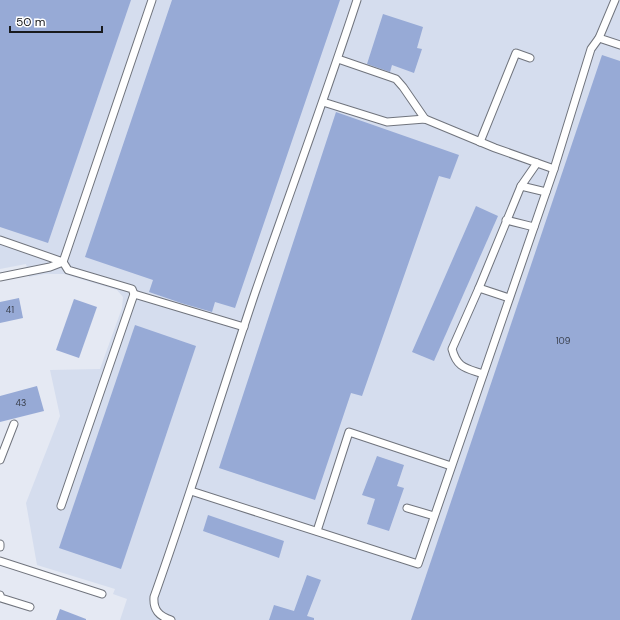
<svg xmlns="http://www.w3.org/2000/svg" width="620" height="620" font-family="'DM Sans',sans-serif">
	<rect width="100%" height="100%" fill="#e5e9f3"/>
	<polygon fill="#d5ddee" points="0,0 620,0 620,620 120,620 127,599 113,594 115,589 37,565 26,503 60,416 50,370 100,369 122,308 123,297 117,290 64,274 45,274 29,277 26,264 0,269"/>
	<g fill="#97aad6">
		<polygon points="0,0 131,0 48,243 0,227"/>
		<polygon points="172,0 340,0 235,308 215,302 212,312 181,303 149,292 153,280 85,257"/>
		<polygon points="383,14 423,27 417,48 422,49 414,73 392,65 390,72 367,64"/>
		<polygon points="602,55 620,61 620,620 411,620"/>
		<polygon points="336,112 459,155 450,179 439,176 362,396 351,393 315,500 219,468"/>
		<polygon points="476,206 498,216 434,361 412,352"/>
		<polygon points="19,298 23,318 0,323 0,302"/>
		<polygon points="74,299 97,307 79,358 56,350"/>
		<polygon points="135,325 196,346 121,569 59,548"/>
		<polygon points="37,386 44,411 0,422 0,396"/>
		<polygon points="377,456 404,465 397,486 404,488 389,531 367,524 375,499 362,495"/>
		<polygon points="208,515 284,541 279,558 203,531"/>
		<polygon points="307,575 321,580 307,616 314,618 314,620 269,620 274,605 294,611"/>
		<polygon points="60,609 86,619 86,620 56,620"/>
	</g>
	<g fill="none" stroke-linecap="round" stroke-linejoin="round">
		<defs>
			<g id="service">
				<polyline points="615,0 599,38 620,45"/>
				<polyline points="338,59 396,79 403,87 425,119"/>
				<polyline points="323,102 387,122 425,119 495,148 554,169"/>
				<polyline points="480,142 516,53 530,58"/>
				<polyline points="521,186 546,192"/>
				<polyline points="506,220 534,227"/>
				<polyline points="0,240 63,262 68,270 132,289 134,294 61,506"/>
				<polyline points="63,262 152,0"/>
				<polyline points="0,277 50,267 63,262"/>
				<polyline points="479,288 521,186 537,163"/>
				<polyline points="134,294 244,327"/>
				<path d="M483 374C466 368 457 368 452 349L479 288 509 298"/>
				<polyline points="0,460 14,424"/>
				<polyline points="191,491 418,564 554,169 591,49 599,38"/>
				<polyline points="407,508 434,516"/>
				<polyline points="317,531 349,432 451,466"/>
				<polyline points="0,544 0,547"/>
				<polyline points="0,561 102,594"/>
				<polyline points="0,595 1,598 30,607"/>
				<path d="M171 620C159 616 153 610 154 597 190 496 221 394 255 293 289 195 325 98 357 0"/>
			</g>
		</defs>
		<use href="#service" stroke="#70747d" stroke-width="9"/>
		<use href="#service" stroke="#fff" stroke-width="7"/>
	</g>
	<g text-anchor="middle" stroke-width="3" stroke-linejoin="round" paint-order="stroke">
		<g font-size="9" fill="#383e4b">
			<text x="10" y="313">41</text>
			<text x="563" y="344">109</text>
			<text x="21" y="406">43</text>
		</g>
	</g>
	<path d="M10 26v6h92v-6" fill="none" stroke="#181a1d" stroke-width="2"/>
	<text x="16" y="26" font-size="12" fill="#181a1d" stroke="#ffffff" stroke-width="3" paint-order="stroke">50 m</text>
</svg>
